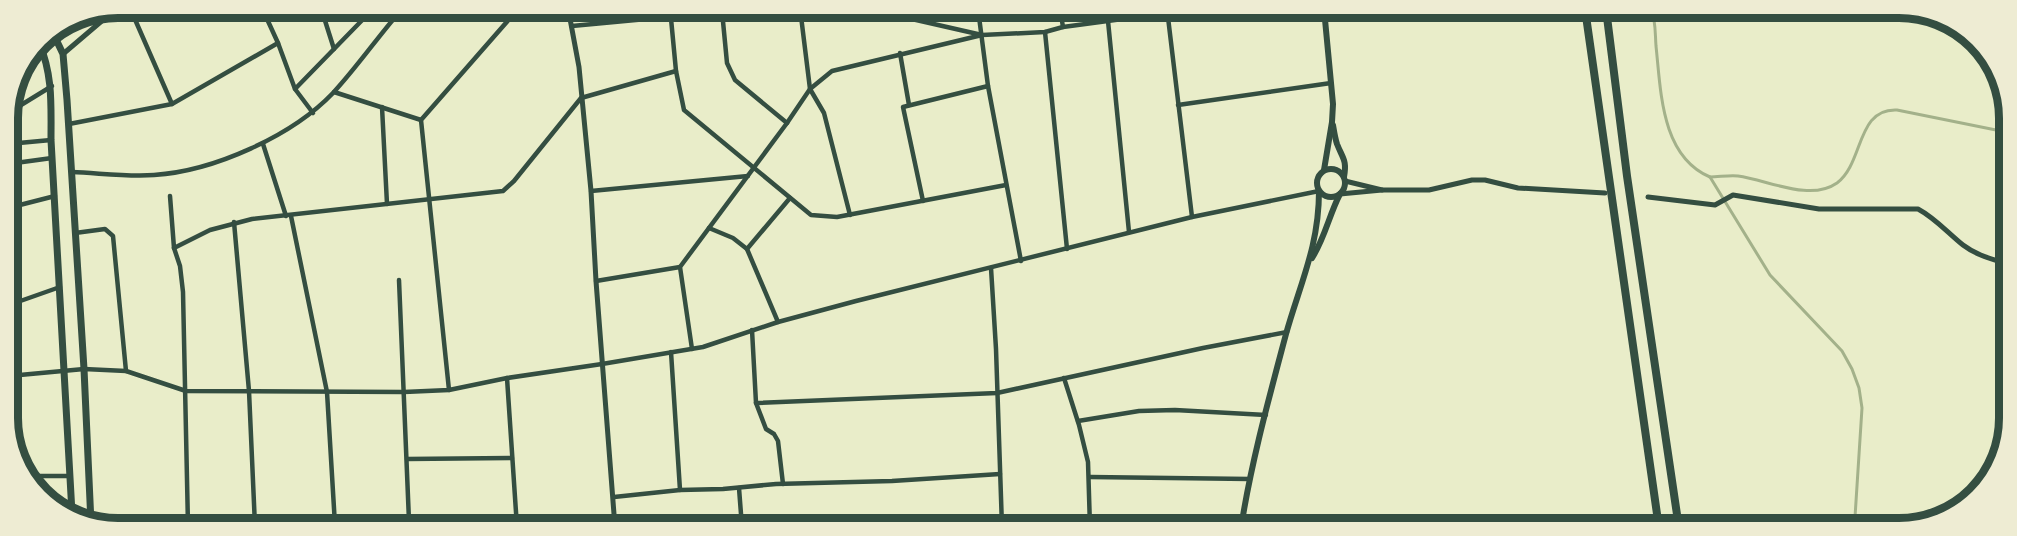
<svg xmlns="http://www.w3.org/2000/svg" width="2017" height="536" font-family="Merriweather,serif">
	<rect width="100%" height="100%" fill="#e9edc9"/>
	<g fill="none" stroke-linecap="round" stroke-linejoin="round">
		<g stroke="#a3b18a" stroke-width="3">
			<path d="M1651 9C1656 20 1655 34 1656 46 1661 92 1661 156 1710 177L1770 275 1842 351 1852 369 1859 388 1862 408 1855 517 1852 528"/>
			<path d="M1710 177C1719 177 1729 175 1738 176 1768 180 1810 202 1837 183 1864 163 1856 108 1897 110L1996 130 2007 134"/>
		</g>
		<g stroke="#344e41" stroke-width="4.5">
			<polyline points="130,8 172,104"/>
			<polyline points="262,8 278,43 295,89 313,113"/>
			<polyline points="321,8 334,49"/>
			<polyline points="670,8 676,71 684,110 811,215 837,217 1006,185"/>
			<polyline points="800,8 810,89 824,113 850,215"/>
			<polyline points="824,8 903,17 901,8"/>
			<polyline points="978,9 988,86 1021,261"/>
			<polyline points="1060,9 1063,27"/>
			<polyline points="1167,9 1192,217"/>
			<polyline points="722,11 727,63 735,80 787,123"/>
			<polyline points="903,17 982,35 1045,32 1063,27 1130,18 1233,9"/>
			<polyline points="1108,21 1129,232"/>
			<polyline points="572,26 764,8"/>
			<polyline points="1045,32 1067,249"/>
			<polyline points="900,53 909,105"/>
			<polyline points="295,89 374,8"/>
			<polyline points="334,92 421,120"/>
			<polyline points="1178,105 1331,83"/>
			<polyline points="382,107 387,204"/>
			<polyline points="8,113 52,86"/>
			<polyline points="69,124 172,104 278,43"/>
			<polyline points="8,144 51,140"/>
			<polyline points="263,144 286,216"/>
			<polyline points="8,164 52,158"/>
			<path d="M72 172C99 173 127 177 154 175 214 171 292 136 333 93 358 66 379 35 403 8"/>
			<polyline points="591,191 748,176"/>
			<polyline points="170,196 174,248 180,266 183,292 188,526"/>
			<polyline points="923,201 903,107 988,86"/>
			<polyline points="8,208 55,196"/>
			<polyline points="291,216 327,392 335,525"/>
			<polyline points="234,222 249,391 255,526"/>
			<polyline points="709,228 733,238 747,249 778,322"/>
			<polyline points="75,233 105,229 113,236 126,371"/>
			<polyline points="174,248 210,230 252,219 503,191 514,181 581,98 676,71"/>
			<polyline points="747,249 790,198"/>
			<polyline points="991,268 996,349 1002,527"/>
			<polyline points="399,280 409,521"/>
			<polyline points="596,281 680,267"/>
			<polyline points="9,293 12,304"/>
			<polyline points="9,305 60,287"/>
			<polyline points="752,330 756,403 997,393 1203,348 1287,332"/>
			<polyline points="692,349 680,267 787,123 810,89 832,71 982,35"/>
			<polyline points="671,352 680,490"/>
			<polyline points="9,376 84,369 126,371 186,391 404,392 449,390 507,378 602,364 703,347 778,322 856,301 1192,217 1319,191"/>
			<polyline points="507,378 517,527"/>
			<polyline points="1064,378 1079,425 1088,462 1090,527"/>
			<polyline points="449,390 421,120 519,8"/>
			<polyline points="756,403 766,429 774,434 778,441 783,484"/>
			<polyline points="1078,421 1139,411 1175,410 1266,415"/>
			<polyline points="407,459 512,458"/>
			<polyline points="29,476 70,476"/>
			<polyline points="1090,477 1250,479"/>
			<polyline points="739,488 742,527"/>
			<polyline points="614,497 680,490 723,489 776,484 892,481 1000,474"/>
			<polyline points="293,527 517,517"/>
		</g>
		<g stroke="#344e41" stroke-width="5">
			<polyline points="568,8 579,67 591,191 596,281 615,527"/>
			<polyline points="63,54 117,8"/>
			<polyline points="1382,190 1429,190 1472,180 1485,180 1518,188 1605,193"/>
			<polyline points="1340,194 1382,190 1345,181"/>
			<path d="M1648 197 1715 205 1733 195 1819 209H1918C1935 218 1948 233 1963 245 1976 255 1992 259 2007 264"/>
		</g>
		<g stroke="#344e41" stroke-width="6">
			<polyline points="1324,9 1333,104 1332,122 1324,170"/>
			<path d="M1333 125C1334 131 1335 138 1337 144 1343 159 1347 160 1344 177"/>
			<circle cx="1331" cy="183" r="14"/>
			<path d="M1312 258C1325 238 1329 215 1340 194"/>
			<path d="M1241 528C1251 463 1269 398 1286 334 1300 284 1319 246 1319 191"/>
		</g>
		<g stroke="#344e41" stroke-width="7">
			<polyline points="52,31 63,54 67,100 84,369 91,523"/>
			<path d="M39 42C53 76 51 104 51 140L72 513"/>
		</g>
		<g stroke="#344e41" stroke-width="8">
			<polyline points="1585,9 1659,528"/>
			<polyline points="1606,9 1627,176 1679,528"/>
		</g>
	</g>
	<path d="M0 0H2017V536H0ZM118 18H1899A100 100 0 0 1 1999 118V418A100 100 0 0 1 1899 518H118A100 100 0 0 1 18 418V118A100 100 0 0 1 118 18Z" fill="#eeecd3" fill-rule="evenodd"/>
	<path fill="none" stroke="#344e41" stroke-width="8" d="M118 18H1899A100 100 0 0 1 1999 118V418A100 100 0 0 1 1899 518H118A100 100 0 0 1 18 418V118A100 100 0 0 1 118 18Z"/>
</svg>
